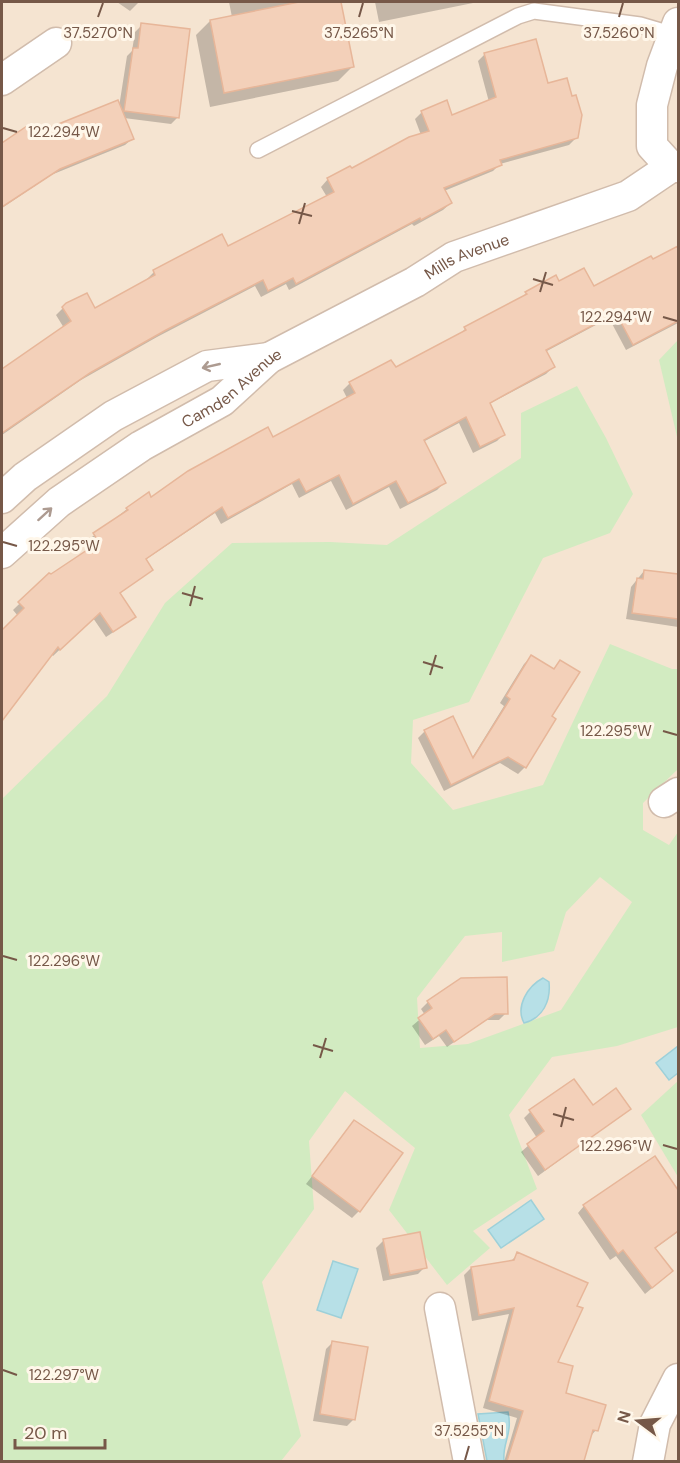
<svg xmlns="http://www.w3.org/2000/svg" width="680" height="1463" font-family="'DM Sans',sans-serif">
	<rect width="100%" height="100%" fill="#fdf3e3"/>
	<rect fill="#f5e4d1" x="2" y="2" width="676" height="1459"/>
	<g fill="#d2ebc1" fill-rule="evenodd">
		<polygon points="678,340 678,441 659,360"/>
		<path d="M577 386 606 438 633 494 610 533 543 558 469 702 413 720 411 763 453 810 543 785 610 644 672 669H678V769L643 803V830L669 845 678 832V1027L617 1046 552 1057 509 1115 537 1189 473 1231 490 1248 447 1285 389 1210 415 1148 345 1091 309 1141 314 1209 262 1282 301 1436 281 1461 2 1462V799L107 696 165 603 232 543 330 542 387 545 521 458V413ZM600 877 632 902 561 1010 468 1044 420 1048 417 998 465 936 502 932V962L554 951 566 912Z"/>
		<polygon points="678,1081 678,1177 641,1115"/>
	</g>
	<g fill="#b7e0e7" stroke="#9dd0d9" stroke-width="1.5">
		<path d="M543 978 549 982C551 1001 543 1018 524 1023 515 1006 528 986 543 978Z"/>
		<polygon points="678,1046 678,1073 669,1080 656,1063"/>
		<polygon points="531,1200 544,1219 501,1248 488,1230"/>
		<polygon points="333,1261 358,1269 341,1318 317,1310"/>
		<path d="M508 1412C513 1434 502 1443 504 1461H487L478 1414Z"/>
	</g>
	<g fill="#0003">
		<polygon points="117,2 139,2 130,11"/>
		<polygon points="229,2 339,2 352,67 338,81 210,107 196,35 210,21 232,17"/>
		<polygon points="375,2 478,2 379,22"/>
		<polygon points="142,25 178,117 171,124 124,118 132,139 125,145 51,175 2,208 2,145 29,126 35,135 119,107 127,56 132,51 135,32"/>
		<polygon points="485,54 547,85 576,138 569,145 500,164 493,171 444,191 451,203 443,210 414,226 412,224 289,290 286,284 261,297 255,286 157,337 81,380 2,435 2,370 64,328 56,315 67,304 95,310 148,281 147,279 154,272 228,248 327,197 321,187 328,179 351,170 421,135 415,119 422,112 451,117 489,102 478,61"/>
		<polygon points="678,247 678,323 626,350 609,318 545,352 553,367 546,374 489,404 503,435 497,441 473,453 459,423 423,442 444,483 437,490 400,509 389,487 346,510 331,481 299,498 292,484 221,524 215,513 145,560 151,570 119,594 134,617 127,623 106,637 93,618 53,656 51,654 2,718 2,633 18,616 13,610 49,575 50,576 92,548 87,541 127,509 272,439 347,398 343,390 350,383 395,369 458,336 465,329 520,300 526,293 558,283 593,288"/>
		<polygon points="644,571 678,576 678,627 626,619 631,587"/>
		<polygon points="531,657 553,670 560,662 550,717 525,767 518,774 500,763 444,791 418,738 425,731 472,758 504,706 500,703 524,664"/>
		<polygon points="428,1002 506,1013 499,1020 486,1020 447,1047 439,1036 425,1045 412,1026 425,1015 421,1009"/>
		<polygon points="592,1107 629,1109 538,1176 521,1152 537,1138 524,1118 530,1112"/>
		<polygon points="354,1122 359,1211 352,1218 306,1184"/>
		<polygon points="654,1158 678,1193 678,1232 654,1249 664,1278 645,1294 616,1256 610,1260 578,1213 584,1206"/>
		<polygon points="419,1234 425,1267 418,1274 383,1281 376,1248 383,1241"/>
		<polygon points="518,1254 575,1306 556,1362 564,1394 596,1430 590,1437 583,1462 504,1462 517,1418 483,1408 509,1314 472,1321 464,1275 471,1268 511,1261"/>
		<polygon points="333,1342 354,1419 347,1426 313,1421 326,1349"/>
	</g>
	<g fill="#f3d0b9" stroke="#e7b699" stroke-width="1.5">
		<polygon points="299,2 341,2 354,67 224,93 210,20"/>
		<polygon points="141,23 190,29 179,118 124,111 133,48 138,48"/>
		<polygon points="536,39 548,83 567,78 572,96 576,95 582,115 578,138 500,160 502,165 444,188 452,203 421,220 420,218 296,284 293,278 268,291 263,280 166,330 90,373 2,433 2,369 71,321 62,307 66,303 87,293 95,308 155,275 153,270 222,234 228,246 334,192 327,178 350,166 352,168 409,137 429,131 421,111 447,100 452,115 496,97 484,53"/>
		<polygon points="118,100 134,139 60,169 2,207 2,143 30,124 36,133"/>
		<polygon points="678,246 678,321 633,345 616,313 546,350 555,367 490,403 505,435 480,447 466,417 424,440 446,483 408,503 396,481 353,504 339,475 306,492 299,479 228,518 222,507 146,559 153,570 120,593 136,617 113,632 100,613 60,650 58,647 2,721 2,630 24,608 18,602 49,573 51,574 99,542 93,533 128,510 126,508 149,492 151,497 188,471 268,427 273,437 355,393 349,382 391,360 396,367 466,330 464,327 527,294 525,292 556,275 559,281 584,268 594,286 651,256 653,259"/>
		<polygon points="644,570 678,574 678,619 632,613 637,578 643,579"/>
		<polygon points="531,655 554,669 560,660 580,672 552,716 556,719 526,768 508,757 451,785 424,730 453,716 473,758 510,699 506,696"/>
		<polygon points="507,977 508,1014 495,1014 454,1042 446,1030 433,1039 418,1018 432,1008 427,1001 461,978"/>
		<polygon points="574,1079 593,1105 616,1088 631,1109 545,1170 527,1144 544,1131 529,1110"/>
		<polygon points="354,1120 403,1153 360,1212 312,1176"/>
		<polygon points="655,1156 678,1190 678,1231 655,1248 673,1271 652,1288 623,1250 618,1254 583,1205"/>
		<polygon points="420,1232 427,1268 390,1275 383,1239"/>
		<polygon points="517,1252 588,1283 577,1306 583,1308 558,1362 573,1366 566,1393 606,1405 598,1431 593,1430 584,1461 507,1461 523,1411 489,1401 514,1308 479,1315 471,1267 514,1260"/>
		<polygon points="332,1341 368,1347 355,1420 320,1414"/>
	</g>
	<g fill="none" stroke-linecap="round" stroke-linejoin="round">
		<defs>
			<polyline id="lane" points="258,150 518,16 534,11 640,25 674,35"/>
			<g id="street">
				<polyline points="678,23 662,66 652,105 652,146 671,167 678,167"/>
				<polyline points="2,80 56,43"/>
				<polyline points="2,498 25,477 113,416 207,366 269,358"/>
				<path id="s1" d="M2 553 59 502 141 446 222 401 269 358 415 282 454 257 628 196 671 167"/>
				<polyline points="664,802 678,793"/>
				<polyline points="440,1308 469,1462"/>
				<polyline points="648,1462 655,1424 678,1379"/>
			</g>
		</defs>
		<use href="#lane" stroke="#d1bcac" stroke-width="18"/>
		<use href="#street" stroke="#d1bcac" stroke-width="33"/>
		<use href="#lane" stroke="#fff" stroke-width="15"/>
		<use href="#street" stroke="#fff" stroke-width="30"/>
	</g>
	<defs><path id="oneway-shaft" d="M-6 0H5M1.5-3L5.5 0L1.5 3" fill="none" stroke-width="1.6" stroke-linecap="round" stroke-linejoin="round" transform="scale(1.5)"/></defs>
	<g stroke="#ad9b91">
		<use href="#oneway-shaft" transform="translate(211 366) rotate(167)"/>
		<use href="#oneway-shaft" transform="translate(45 514) rotate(-42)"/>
	</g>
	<path fill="none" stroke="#765848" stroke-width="2" d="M98 17 103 3M359 17 363 3M619 17 623 3M3 128 17 132M292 211 312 216M299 224 305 203M533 279 553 285M540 292 546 272M663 317 677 321M3 542 17 546M182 593 203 599M190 606 195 586M423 662 443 668M430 675 436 655M663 731 677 735M3 956 17 960M313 1045 333 1051M320 1058 326 1038M553 1114 574 1120M561 1127 566 1107M663 1145 677 1149M3 1370 17 1375M465 1460 469 1446"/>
	<g text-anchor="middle" stroke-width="6" stroke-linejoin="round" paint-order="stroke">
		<g font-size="16" fill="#765848" stroke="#fff7ea">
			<text dy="6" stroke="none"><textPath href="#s1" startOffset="555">Mills Avenue</textPath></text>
			<text dy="6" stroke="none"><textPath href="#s1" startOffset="284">Camden Avenue</textPath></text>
		</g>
	</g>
	<g font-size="15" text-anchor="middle" fill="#765848" stroke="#fff7ea" stroke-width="6" stroke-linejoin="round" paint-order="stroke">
		<text x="98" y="38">37.5270°N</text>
		<text x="359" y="38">37.5265°N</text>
		<text x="619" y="38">37.5260°N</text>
		<text x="64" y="137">122.294°W</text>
		<text x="616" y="322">122.294°W</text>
		<text x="64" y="551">122.295°W</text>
		<text x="616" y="736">122.295°W</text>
		<text x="64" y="966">122.296°W</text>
		<text x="616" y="1151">122.296°W</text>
		<text x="64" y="1380">122.297°W</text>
		<text x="469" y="1436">37.5255°N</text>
	</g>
	<rect width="680" height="1463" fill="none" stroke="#765848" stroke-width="6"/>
	<g transform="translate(638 1421) rotate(286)" stroke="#fff7ea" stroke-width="4.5" paint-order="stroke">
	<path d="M0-4.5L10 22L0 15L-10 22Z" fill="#765848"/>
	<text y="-9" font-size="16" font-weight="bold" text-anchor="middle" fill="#765848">N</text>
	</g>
	<path d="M15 1439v9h90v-9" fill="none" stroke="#765848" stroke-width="3"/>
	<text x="24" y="1439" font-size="18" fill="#765848" stroke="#fff7ea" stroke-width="4.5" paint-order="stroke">20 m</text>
</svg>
